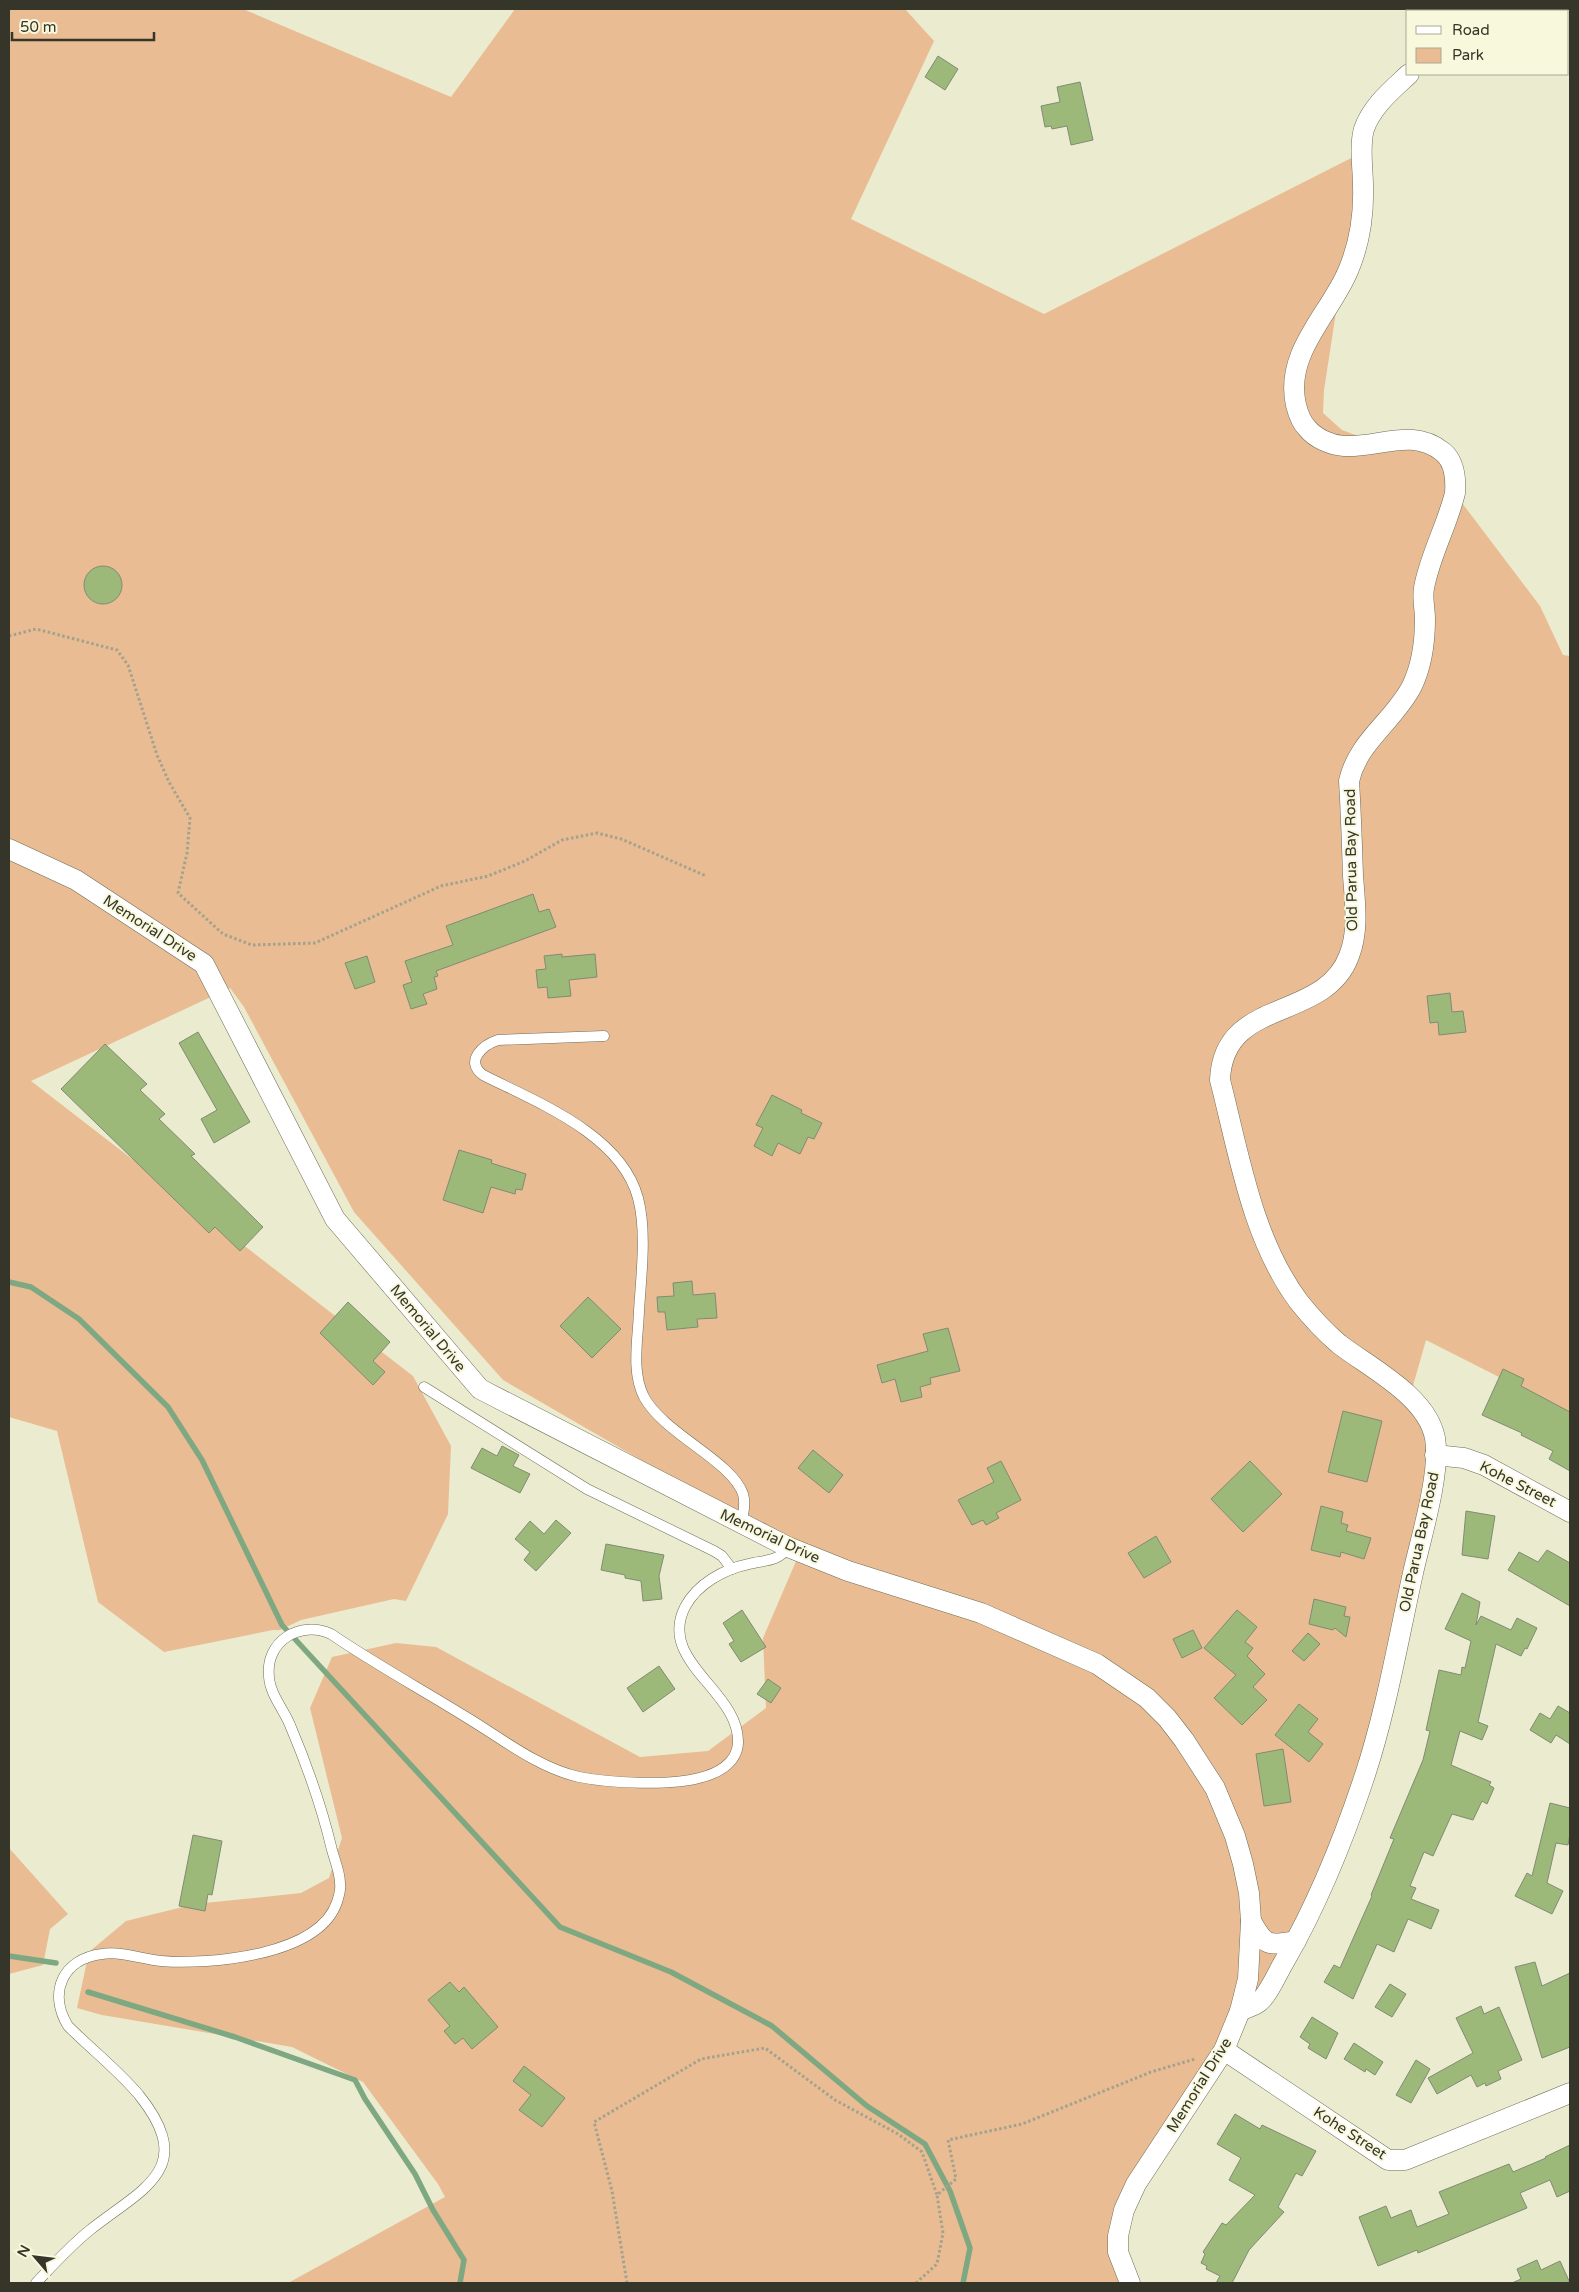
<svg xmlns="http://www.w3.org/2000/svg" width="1579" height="2292" font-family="'Varela Round',sans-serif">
	<rect width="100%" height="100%" fill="#ebebcf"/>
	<g fill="#eabc93">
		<polygon points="9,9 243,9 451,97 515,9 905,9 934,41 851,219 1044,314 1371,148 1336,312 1324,390 1323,413 1342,430 1388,447 1423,451 1463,473 1456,495 1540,606 1563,655 1570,656 1570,1413 1426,1340 1410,1396 1435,1449 1365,1770 1293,1943 1111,2230 1138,2283 288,2283 445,2197 438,2184 363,2082 292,2047 102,2015 77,2008 89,1952 126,1921 195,1904 301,1893 329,1878 342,1838 310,1708 332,1657 396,1643 436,1647 640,1757 708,1751 766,1708 763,1638 800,1552 503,1380 354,1212 244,1007 230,988 31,1081 413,1376 451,1446 448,1514 406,1601 394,1599 301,1620 280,1630 273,1630 164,1652 98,1602 57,1431 9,1417"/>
		<polygon points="9,1848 68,1914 50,1929 43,1965 9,1974"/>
	</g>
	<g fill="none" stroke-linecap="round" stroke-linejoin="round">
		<g stroke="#7ea882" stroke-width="5.5">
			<polyline points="9,1282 31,1287 79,1319 168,1407 202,1460 282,1625 560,1927 671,1972 772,2026 867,2106 925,2144 950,2191 970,2248 963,2283"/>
			<polyline points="9,1956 56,1963"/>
			<polyline points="88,1992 235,2037 355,2080 365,2099 415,2174 433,2210 464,2260 460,2283"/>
		</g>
	</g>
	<g fill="#9db979" stroke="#808b74">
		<polygon points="938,56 958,69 945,90 925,77"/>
		<polygon points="1080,82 1093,140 1071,145 1067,126 1052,129 1051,126 1045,127 1041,106 1060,102 1057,87"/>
		<circle cx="103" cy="585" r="19"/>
		<polygon points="533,894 539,912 549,909 556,927 436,971 438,976 434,977 437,989 423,994 427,1004 411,1009 403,985 412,982 405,961 453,945 446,926"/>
		<polygon points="562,954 562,957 595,954 597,977 569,980 571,996 548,998 547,987 538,988 536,970 546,969 544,956"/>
		<polygon points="367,956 375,982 355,989 345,963"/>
		<polygon points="1450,993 1452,1012 1463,1011 1466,1032 1439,1035 1438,1022 1430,1023 1427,996"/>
		<polygon points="198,1032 250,1122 214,1143 201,1119 217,1110 179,1043"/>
		<polygon points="105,1044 147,1084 140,1090 165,1114 159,1119 195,1154 191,1156 263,1227 240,1251 215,1227 209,1233 61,1089"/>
		<polygon points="772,1095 802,1110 801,1113 822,1123 814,1139 808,1137 800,1154 778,1143 772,1156 754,1146 763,1128 756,1125"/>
		<polygon points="459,1150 492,1160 491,1163 526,1174 522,1190 516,1189 515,1194 491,1187 483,1213 443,1200"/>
		<polygon points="692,1281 693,1295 715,1293 717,1318 697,1319 698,1327 667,1330 665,1312 658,1312 657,1297 674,1296 673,1283"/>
		<polygon points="588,1297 621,1329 592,1358 560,1326"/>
		<polygon points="348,1302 390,1342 373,1361 385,1372 373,1385 320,1333"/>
		<polygon points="948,1328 960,1371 930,1378 931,1384 920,1387 922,1397 901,1402 895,1379 882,1383 877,1365 928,1351 923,1334"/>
		<polygon points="1503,1369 1524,1379 1521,1386 1570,1412 1570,1471 1549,1459 1553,1451 1521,1435 1522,1433 1482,1415"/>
		<polygon points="1343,1411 1382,1421 1367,1482 1328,1472"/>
		<polygon points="502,1446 519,1455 513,1466 530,1474 520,1493 471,1468 482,1448 497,1456"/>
		<polygon points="813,1450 843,1475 829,1493 798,1468"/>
		<polygon points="1001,1461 1021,1500 996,1513 999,1518 986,1525 983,1520 972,1525 958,1500 994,1482 987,1468"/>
		<polygon points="1250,1461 1282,1494 1243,1532 1211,1499"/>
		<polygon points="1321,1506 1343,1512 1341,1523 1348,1525 1346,1531 1371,1538 1364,1559 1341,1552 1340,1557 1311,1550"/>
		<polygon points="1466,1511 1495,1516 1488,1559 1462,1555"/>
		<polygon points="556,1520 571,1533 536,1571 524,1560 530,1552 515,1539 530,1521 544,1534"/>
		<polygon points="1156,1536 1171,1562 1144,1578 1128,1553"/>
		<polygon points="606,1544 664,1555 659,1576 662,1599 643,1601 641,1581 625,1578 625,1575 601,1570"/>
		<polygon points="1547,1550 1570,1563 1570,1606 1508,1570 1519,1552 1538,1562"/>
		<polygon points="1462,1593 1480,1602 1476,1625 1481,1616 1511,1630 1517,1618 1537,1628 1527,1649 1525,1648 1521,1656 1496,1644 1478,1722 1488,1726 1482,1740 1460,1731 1451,1765 1491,1782 1489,1785 1494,1788 1487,1804 1482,1801 1473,1820 1452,1814 1433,1856 1424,1852 1410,1886 1416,1888 1411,1899 1439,1910 1431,1929 1408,1919 1394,1952 1377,1944 1353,1999 1324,1982 1334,1965 1340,1968 1372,1896 1371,1895 1394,1839 1390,1838 1423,1760 1430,1731 1426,1730 1439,1670 1461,1675 1462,1667 1465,1668 1471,1641 1445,1629"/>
		<polygon points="1314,1599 1346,1607 1344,1616 1350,1617 1346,1637 1335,1628 1333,1630 1309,1624"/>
		<polygon points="742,1610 766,1647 741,1662 729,1644 734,1641 723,1623"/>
		<polygon points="1237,1610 1257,1627 1245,1642 1253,1648 1247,1656 1265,1674 1253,1687 1267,1700 1242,1725 1214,1698 1236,1675 1204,1648"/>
		<polygon points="1193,1630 1202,1648 1182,1658 1173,1639"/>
		<polygon points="1308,1633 1320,1644 1304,1661 1292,1651"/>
		<polygon points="659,1666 675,1689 643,1712 627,1688"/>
		<polygon points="768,1679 781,1688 771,1703 757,1694"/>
		<polygon points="1299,1704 1318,1719 1308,1732 1323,1744 1309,1762 1275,1735"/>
		<polygon points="1558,1706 1570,1713 1570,1744 1556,1735 1551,1743 1530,1730 1540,1713 1550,1719"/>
		<polygon points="1283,1749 1291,1802 1264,1806 1256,1754"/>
		<polygon points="1550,1803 1570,1808 1570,1834 1568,1845 1556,1843 1547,1883 1563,1891 1552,1914 1515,1896 1527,1873 1532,1876"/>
		<polygon points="193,1835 222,1841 212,1895 208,1894 205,1911 179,1906"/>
		<polygon points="1535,1962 1542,1986 1570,1973 1570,2047 1542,2058 1515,1967"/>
		<polygon points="450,1982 459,1992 464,1987 498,2027 472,2049 463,2038 455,2044 444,2031 450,2026 428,2000"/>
		<polygon points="1390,1984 1406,1994 1392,2017 1375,2007"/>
		<polygon points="1481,2006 1484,2014 1499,2007 1522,2060 1498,2071 1501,2079 1486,2086 1485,2083 1477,2087 1471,2075 1437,2094 1428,2078 1473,2053 1456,2018"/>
		<polygon points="1312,2017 1338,2033 1326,2059 1308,2048 1310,2044 1300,2037"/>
		<polygon points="1354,2043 1383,2062 1375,2075 1366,2069 1365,2072 1344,2059"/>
		<polygon points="1416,2060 1430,2069 1411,2103 1396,2095"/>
		<polygon points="524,2066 565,2098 542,2127 519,2110 531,2095 513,2081"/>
		<polygon points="1235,2114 1260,2129 1262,2125 1316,2151 1302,2176 1296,2173 1278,2207 1284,2212 1249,2250 1232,2283 1216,2283 1220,2276 1206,2269 1207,2266 1201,2263 1205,2254 1203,2252 1222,2223 1226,2225 1255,2195 1229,2180 1241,2158 1217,2144"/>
		<polygon points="1570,2145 1570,2191 1557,2197 1550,2180 1520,2193 1527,2208 1418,2253 1417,2250 1378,2266 1359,2217 1386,2206 1391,2218 1411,2210 1417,2227 1449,2214 1439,2192 1509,2164 1513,2172 1546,2158 1545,2157"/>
		<polygon points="1537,2260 1541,2270 1560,2261 1570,2283 1512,2283 1521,2279 1517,2269"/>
	</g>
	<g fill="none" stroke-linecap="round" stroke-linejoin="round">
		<defs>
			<g id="lane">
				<path d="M604 1036 498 1040C483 1045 464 1061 483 1075 536 1102 621 1134 638 1198 647 1232 641 1277 639 1311 638 1340 631 1371 644 1397 664 1434 732 1461 743 1494 746 1504 743 1515 741 1524"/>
				<polyline points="424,1387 587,1489 714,1551 722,1556 732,1569"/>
				<path d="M36 2283C53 2265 70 2246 90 2230 143 2188 198 2169 139 2095 118 2070 91 2049 68 2026 48 1993 62 1959 102 1954 122 1951 141 1959 161 1961 209 1965 319 1956 337 1902 339 1896 341 1889 340 1883 340 1873 335 1861 332 1850 322 1808 307 1765 290 1725 284 1710 270 1694 269 1677 265 1641 300 1620 331 1634 375 1664 421 1689 466 1717 501 1738 538 1768 579 1777 609 1783 670 1786 699 1778 716 1774 737 1764 738 1743 740 1691 657 1662 685 1607 697 1584 724 1569 749 1564 764 1560 779 1562 788 1547"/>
			</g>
			<g id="street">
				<polyline points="1439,11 1439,9"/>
				<polyline points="9,849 76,880 204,964 335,1219 480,1389 788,1547 848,1571 981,1613 1097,1664 1147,1698 1167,1718 1184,1740 1215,1788 1235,1836 1243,1864 1249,1893 1251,1921 1248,1979 1240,2011 1224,2050 1136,2184 1124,2210 1118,2236 1118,2252 1130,2283"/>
				<polyline points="1435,1455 1464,1458 1484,1465 1570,1512"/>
				<path d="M1251 1921C1265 1946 1267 1946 1296 1941"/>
				<path d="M1240 2011C1246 2008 1254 2006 1259 2002 1268 1995 1278 1972 1284 1962 1317 1905 1343 1841 1364 1778 1386 1712 1398 1641 1413 1573 1421 1537 1441 1473 1435 1438 1427 1396 1370 1368 1339 1344 1325 1332 1311 1317 1299 1302 1252 1239 1239 1154 1220 1080 1223 996 1324 1023 1349 956 1359 931 1355 902 1353 876 1352 845 1351 813 1349 781 1358 741 1394 721 1412 686 1422 665 1425 642 1425 619 1425 609 1422 598 1424 588 1430 555 1447 526 1455 493 1456 479 1455 462 1443 452 1412 427 1379 448 1344 446 1331 445 1316 439 1307 428 1301 422 1298 413 1296 405 1284 353 1330 314 1348 271 1360 243 1364 216 1363 186 1363 167 1359 147 1364 129 1372 106 1392 90 1409 74"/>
				<polyline points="1224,2050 1388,2160 1405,2160 1570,2093"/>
			</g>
		</defs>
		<use href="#lane" stroke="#6e6d55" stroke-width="11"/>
		<use href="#street" stroke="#6e6d55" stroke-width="21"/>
		<g stroke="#a2a28d" stroke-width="3" stroke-dasharray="2.5 2.5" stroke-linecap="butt">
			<polyline points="9,636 36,629 117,650 128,665 157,755 169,782 190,818 187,853 178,893 223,934 252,945 315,943 441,886 488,876 525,861 562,840 597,833 621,839 706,876"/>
			<polyline points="627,2283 612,2191 594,2122 701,2059 765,2048 835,2100 898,2134 922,2152 937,2195 956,2179 948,2140 1022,2124 1151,2072 1195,2059"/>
			<polyline points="916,2283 937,2264 943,2233 937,2195"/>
		</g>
		<use href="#lane" stroke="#fff" stroke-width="10"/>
		<use href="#street" stroke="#fff" stroke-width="20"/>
	</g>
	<g text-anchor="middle" stroke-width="4" stroke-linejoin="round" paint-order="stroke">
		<g font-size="15" fill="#35352a" stroke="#f8f8dc">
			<text transform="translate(1351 860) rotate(-91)" y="5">Old Parua Bay Road</text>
			<text transform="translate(150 928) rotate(33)" y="5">Memorial Drive</text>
			<text transform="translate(428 1328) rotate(50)" y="5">Memorial Drive</text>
			<text transform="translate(1518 1484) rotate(27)" y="5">Kohe Street</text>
			<text transform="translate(770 1536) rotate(25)" y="5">Memorial Drive</text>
			<text transform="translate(1419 1542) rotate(-78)" y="5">Old Parua Bay Road</text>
			<text transform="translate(1199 2085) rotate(-58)" y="5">Memorial Drive</text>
			<text transform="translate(1350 2133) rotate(33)" y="5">Kohe Street</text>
		</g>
	</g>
	<rect width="1579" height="2292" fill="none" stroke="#35352a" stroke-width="20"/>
	<rect x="1406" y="10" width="162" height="65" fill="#f8f8dc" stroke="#aaaa95"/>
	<rect x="1416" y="26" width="25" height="8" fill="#ffffff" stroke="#aaaa95"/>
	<text x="1452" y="35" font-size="15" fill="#35352a">Road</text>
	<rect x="1416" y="48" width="25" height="15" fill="#eabc93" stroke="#aaaa95"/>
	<text x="1452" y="60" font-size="15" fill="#35352a">Park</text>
	<g transform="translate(35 2257) rotate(298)" stroke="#f8f8dc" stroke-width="4" paint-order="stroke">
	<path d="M0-4L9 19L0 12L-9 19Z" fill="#35352a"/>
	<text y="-8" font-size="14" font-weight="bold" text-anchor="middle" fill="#35352a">N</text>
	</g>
	<path d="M12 32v8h142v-8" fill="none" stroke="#35352a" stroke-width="2.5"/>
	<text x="20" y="32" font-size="15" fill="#35352a" stroke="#f8f8dc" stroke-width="4" paint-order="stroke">50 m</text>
</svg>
